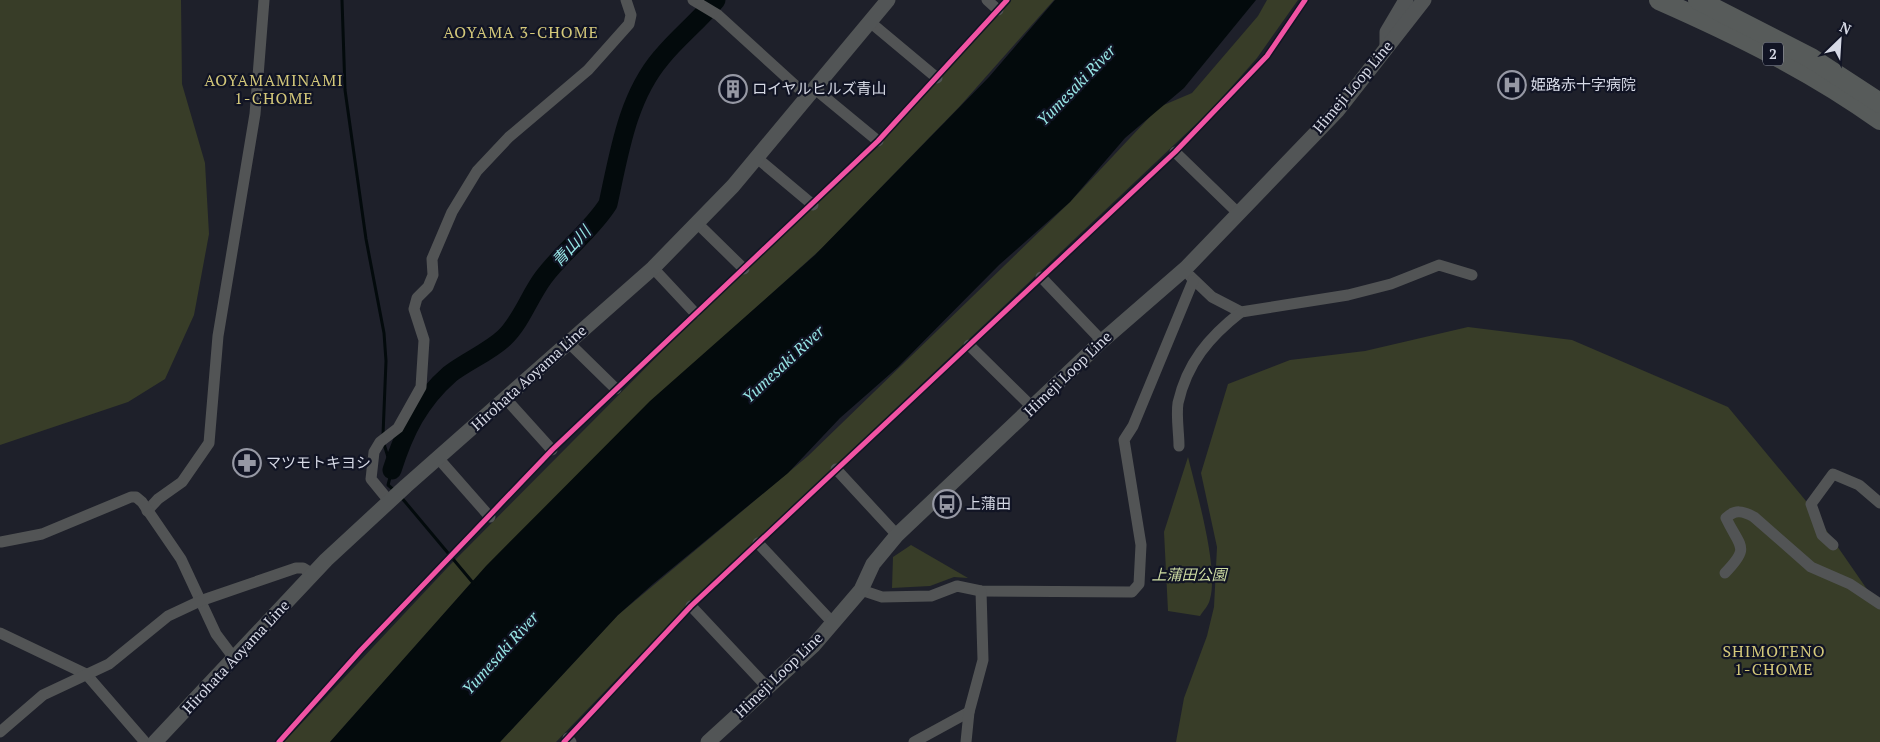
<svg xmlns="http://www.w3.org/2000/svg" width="1880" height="742" font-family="'PT Serif','Noto Sans JP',serif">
	<rect width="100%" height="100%" fill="#1e202a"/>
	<g fill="#383d28">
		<polygon points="0,0 181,0 182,84 205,163 209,234 194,315 165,379 128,402 0,445"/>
		<polygon points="1011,0 1054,0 960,106 822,248 709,350 472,582 330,742 284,742 447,568 696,317 878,146 937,78"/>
		<polygon points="1267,0 1298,0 1257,58 1212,109 688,605 556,742 500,742 618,615 808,456 1070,202 1159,107 1192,93 1258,16"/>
		<polygon points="1468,327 1572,340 1728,407 1806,501 1880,608 1880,742 1176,742 1184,698 1207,636 1214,607 1217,547 1201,473 1228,384 1290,360 1365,351"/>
		<path d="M1188 457C1196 490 1219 568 1210 599 1209 605 1203 611 1200 616L1168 611 1164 532Z"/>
		<polygon points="911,545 968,578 954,577 930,586 892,588 893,557"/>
	</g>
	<polygon fill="#030a0c" points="1055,0 1256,0 1184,88 1125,138 1070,202 999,265 898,367 840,418 788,473 653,584 618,615 500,742 330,742 486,566 650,401 815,255 989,77"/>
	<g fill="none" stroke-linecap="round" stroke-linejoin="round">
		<g stroke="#030a0c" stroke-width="3">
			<polyline points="342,0 345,90 366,239 384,333 386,361 383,435"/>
			<polyline points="384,444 392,470 388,485 395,491"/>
			<polyline points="401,497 474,584"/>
		</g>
		<path stroke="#030a0c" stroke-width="19" d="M392 470C404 432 419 401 450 374 467 361 489 352 504 338 521 322 529 297 543 278 563 251 591 231 608 204 619 154 627 98 661 58 678 37 699 21 716 0"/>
		<g stroke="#525455" stroke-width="11">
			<polyline points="693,0 718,15 808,97"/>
			<polyline points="987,0 998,10"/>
			<polyline points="870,22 937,78"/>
			<polyline points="815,89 878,141"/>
			<polyline points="1175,152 1238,213"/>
			<polyline points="757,158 813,205"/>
			<polyline points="697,223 744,269"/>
			<polyline points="653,268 695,313"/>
			<polyline points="1190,276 1212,297 1241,312 1348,295 1391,284 1439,265 1472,275"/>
			<polyline points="1041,277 1102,341"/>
			<polyline points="569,343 616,389"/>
			<polyline points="969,345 1033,408"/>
			<polyline points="506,399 552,450"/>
			<path d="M1179 446C1179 433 1176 416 1178 403 1187 363 1209 337 1241 312"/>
			<polyline points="438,458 490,517"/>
			<polyline points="836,469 897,535"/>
			<polyline points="389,501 371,479 374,452 380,442 398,428 421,387 424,340 414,309 417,298 428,287 433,275 432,259 452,212 477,171 509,137 588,70 629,24 631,15 626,0"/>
			<polyline points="147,511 158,499 182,482 209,443 218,336 255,114 264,0"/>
			<polyline points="1,542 42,534 131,497 136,497 142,502 181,559 216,634 234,658"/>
			<polyline points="758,543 832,622"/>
			<polyline points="1833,545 1822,535 1811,504 1833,474 1859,485 1880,503"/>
			<path d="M1725 573C1751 546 1740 548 1726 518 1735 509 1743 511 1754 517L1811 567 1850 584 1880 604"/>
			<polyline points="861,590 882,597 931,596 957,586 981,591 1132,592 1139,584 1141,545 1124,440 1133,426 1193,281"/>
			<polyline points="691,606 767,687"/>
			<polyline points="0,633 86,674 145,742"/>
			<polyline points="0,732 43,695 109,664 168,616 200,601 296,568 303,568 313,574"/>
			<polyline points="568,738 571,742"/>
			<polyline points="914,742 969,712"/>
			<polyline points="966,742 969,712 983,660 981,591"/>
		</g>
		<g stroke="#525556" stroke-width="15">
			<polyline points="1387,45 1387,32 1406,0"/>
			<polyline points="155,742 326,560 406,486 653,268 733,186 888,0"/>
			<polyline points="708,742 813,646 861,590 873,564 897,535 1102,341 1186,268 1338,110 1424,0"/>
		</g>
		<g stroke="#575b5a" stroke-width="20">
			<path d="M1659 0C1736 34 1812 71 1880 120"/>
			<polyline points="1698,0 1811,58 1880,103"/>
		</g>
		<defs>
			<g id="cycleway">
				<polyline points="279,742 361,650 552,450 878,141 1007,0"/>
				<polyline points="564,742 691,606 1175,152 1267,56 1305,0"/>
			</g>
		</defs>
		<use href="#cycleway" stroke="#111424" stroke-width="8"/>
		<use href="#cycleway" stroke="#f153a3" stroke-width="5"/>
	</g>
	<defs>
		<symbol id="hospital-ring" viewBox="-11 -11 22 22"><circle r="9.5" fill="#111424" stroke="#9698a4" stroke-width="1.5"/><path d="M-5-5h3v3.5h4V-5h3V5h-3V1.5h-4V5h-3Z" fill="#9698a4"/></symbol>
		<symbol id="building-ring" viewBox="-11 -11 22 22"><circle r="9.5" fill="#111424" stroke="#9698a4" stroke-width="1.5"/><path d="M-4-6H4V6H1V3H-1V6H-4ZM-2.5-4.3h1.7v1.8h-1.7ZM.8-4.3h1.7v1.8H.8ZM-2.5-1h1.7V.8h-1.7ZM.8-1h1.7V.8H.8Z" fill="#9698a4"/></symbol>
		<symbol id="pharmacy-ring" viewBox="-11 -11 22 22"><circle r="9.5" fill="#111424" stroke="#9698a4" stroke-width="1.5"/><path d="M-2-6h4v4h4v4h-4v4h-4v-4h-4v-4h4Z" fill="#9698a4"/></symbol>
		<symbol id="bus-ring" viewBox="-11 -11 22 22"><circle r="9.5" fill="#111424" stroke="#9698a4" stroke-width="1.5"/><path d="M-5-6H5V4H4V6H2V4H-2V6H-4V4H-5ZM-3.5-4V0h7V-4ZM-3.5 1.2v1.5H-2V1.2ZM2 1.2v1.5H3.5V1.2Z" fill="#9698a4"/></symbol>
	</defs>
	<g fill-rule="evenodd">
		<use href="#hospital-ring" x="1496" y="69" width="32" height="32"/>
		<use href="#building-ring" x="717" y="73" width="32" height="32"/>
		<use href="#pharmacy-ring" x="231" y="447" width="32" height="32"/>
		<use href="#bus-ring" x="931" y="488" width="32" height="32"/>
	</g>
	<g text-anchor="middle" stroke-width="4.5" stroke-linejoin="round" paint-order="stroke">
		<rect fill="#111424" stroke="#9b9eab" stroke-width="1" x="1763" y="42.5" width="20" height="23" rx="4"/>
		<g font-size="14" font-weight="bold" fill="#d6d9e5">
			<text x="1773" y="59">2</text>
		</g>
		<g font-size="15" fill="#d6d9e5" stroke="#111424" text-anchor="start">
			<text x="1531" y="90">姫路赤十字病院</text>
			<text x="752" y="94">ロイヤルヒルズ青山</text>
			<text x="266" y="468">マツモトキヨシ</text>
			<text x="966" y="509">上蒲田</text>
		</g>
		<g font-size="15" fill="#d6d9e5" stroke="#111424">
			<text transform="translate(1353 87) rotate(-50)" y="5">Himeji Loop Line</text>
			<text transform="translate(1068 374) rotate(-44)" y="5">Himeji Loop Line</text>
			<text transform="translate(529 378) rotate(-42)" y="5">Hirohata Aoyama Line</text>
			<text transform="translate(236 657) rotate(-47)" y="5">Hirohata Aoyama Line</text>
			<text transform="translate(779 675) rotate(-44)" y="5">Himeji Loop Line</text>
		</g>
		<g font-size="15" font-style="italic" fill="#cddba2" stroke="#111424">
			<text x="1189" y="580">上蒲田公園</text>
		</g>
		<g font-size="16" letter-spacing="1" fill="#d4c87a" stroke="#111424">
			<text x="521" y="38">AOYAMA 3-CHOME</text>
			<text x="274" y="86">AOYAMAMINAMI<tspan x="274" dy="18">1-CHOME</tspan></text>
			<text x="1774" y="657">SHIMOTENO<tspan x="1774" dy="18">1-CHOME</tspan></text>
		</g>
		<g font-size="16" font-style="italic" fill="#97e5e5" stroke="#111424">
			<text transform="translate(1076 85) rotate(-46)" y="6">Yumesaki River</text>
			<text transform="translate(571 246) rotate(-47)" y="6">青山川</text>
			<text transform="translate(783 364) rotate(-43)" y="6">Yumesaki River</text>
			<text transform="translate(500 653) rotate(-48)" y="6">Yumesaki River</text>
		</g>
	</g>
	<g transform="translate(1840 40) rotate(25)" stroke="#111424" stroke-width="4" paint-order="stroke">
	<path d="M0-4L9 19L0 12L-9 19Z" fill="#d6d9e5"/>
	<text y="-8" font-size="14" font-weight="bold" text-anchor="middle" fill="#d6d9e5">N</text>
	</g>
</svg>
